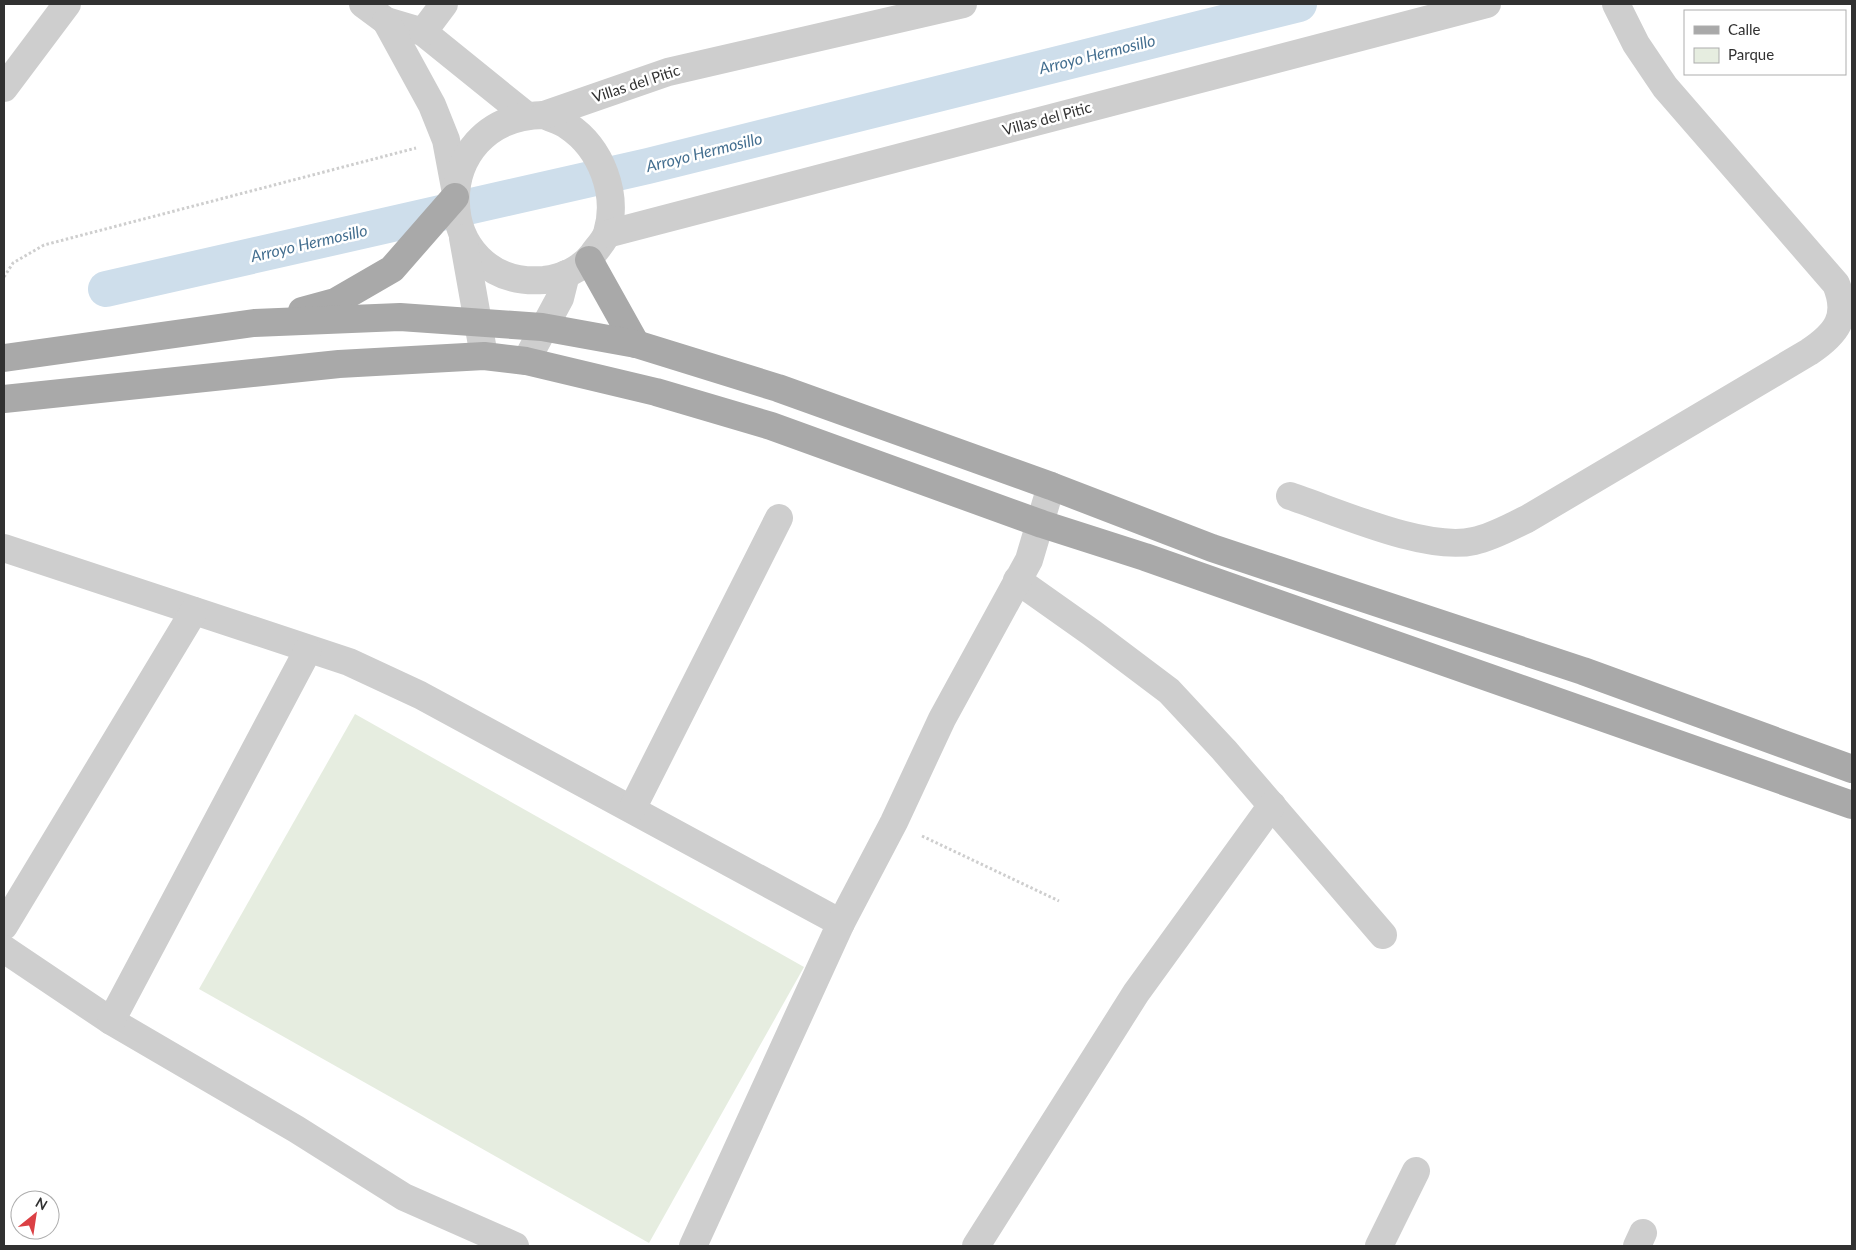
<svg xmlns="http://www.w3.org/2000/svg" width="1856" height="1250" font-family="Lato,sans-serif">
	<rect width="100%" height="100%" fill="#fff"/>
	<polygon fill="#e6ede0" points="355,714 804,967 649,1243 199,989"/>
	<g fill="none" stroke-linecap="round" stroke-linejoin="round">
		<polyline stroke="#cedeeb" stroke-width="36" points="106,289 648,166 1299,4"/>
		<g stroke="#cecece" stroke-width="3" stroke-dasharray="2.5 2.5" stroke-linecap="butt">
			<polyline points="4,277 13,263 44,245 416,148"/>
			<polyline points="922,836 1059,901"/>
		</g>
		<g stroke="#cecece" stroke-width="28">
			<polyline points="363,4 386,21 423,32 527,116"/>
			<polyline points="386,21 432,105 446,140 455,188"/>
			<polyline points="423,32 444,4"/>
			<polyline points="4,88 67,4"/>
			<path d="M544 115C552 119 561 121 568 126 601 148 619 194 607 233 605 240 597 248 593 254 582 269 562 278 544 280 429 289 424 116 544 115Z"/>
			<polyline points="544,115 668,72 963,4"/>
			<polyline points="607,234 1487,4"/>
			<polyline points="463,238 484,356"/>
			<polyline points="526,361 560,298 566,274"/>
			<path d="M1290 496C1338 512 1426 552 1474 541 1493 537 1510 527 1527 519L1809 352C1836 334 1850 317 1836 284L1665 87 1636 44 1616 4"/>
			<polyline points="4,548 349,662 420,695 841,923"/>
			<polyline points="1017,580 1092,633 1169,691 1224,750 1383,935"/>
			<polyline points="632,809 779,518"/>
			<polyline points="4,926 194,611"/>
			<polyline points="4,949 111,1021 296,1129 404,1197 515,1246"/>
			<polyline points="111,1021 308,650"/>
			<polyline points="693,1246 841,923 894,822 942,719 1029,560 1051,486"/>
			<polyline points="976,1246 1136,993 1272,805"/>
			<polyline points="1379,1246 1416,1171"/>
			<polyline points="1637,1246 1643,1233"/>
		</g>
		<g stroke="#a9a9a9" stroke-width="28">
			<polyline points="589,260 636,344"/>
			<polyline points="302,311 335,302 392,269 455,197"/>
			<polyline points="4,358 254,323 400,317 542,327 636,344 778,388 1051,486 1212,548 1583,671 1852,769"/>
			<polyline points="4,399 339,364 484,356 526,361 656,392 771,426 1042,524 1145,557 1852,805"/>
		</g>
	</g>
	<g text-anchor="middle" stroke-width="5" stroke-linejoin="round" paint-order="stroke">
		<g font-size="15" fill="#313131" stroke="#fff">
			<text transform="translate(636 84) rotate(-18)" y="5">Villas del Pitic</text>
			<text transform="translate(1047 119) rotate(-15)" y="5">Villas del Pitic</text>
		</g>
		<g font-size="16" font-style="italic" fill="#436e8f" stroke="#fff">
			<text transform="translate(1097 54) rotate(-14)" y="6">Arroyo Hermosillo</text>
			<text transform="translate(704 152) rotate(-14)" y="6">Arroyo Hermosillo</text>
			<text transform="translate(309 243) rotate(-13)" y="6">Arroyo Hermosillo</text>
		</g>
	</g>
	<rect width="1856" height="1250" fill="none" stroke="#313131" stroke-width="10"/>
	<rect x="1684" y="10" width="162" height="65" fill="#ffffff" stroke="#adadad"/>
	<rect x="1694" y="26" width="25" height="8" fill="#a9a9a9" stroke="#adadad"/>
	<text x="1728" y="35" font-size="15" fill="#313131">Calle</text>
	<rect x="1694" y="48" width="25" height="15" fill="#e6ede0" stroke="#adadad"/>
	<text x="1728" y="60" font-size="15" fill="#313131">Parque</text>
	<g transform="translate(35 1215) rotate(30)"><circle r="24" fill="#ffffff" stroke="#adadad"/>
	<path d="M0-4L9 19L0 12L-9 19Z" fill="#db4044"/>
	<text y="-8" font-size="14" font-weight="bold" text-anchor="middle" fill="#313131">N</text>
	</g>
</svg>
